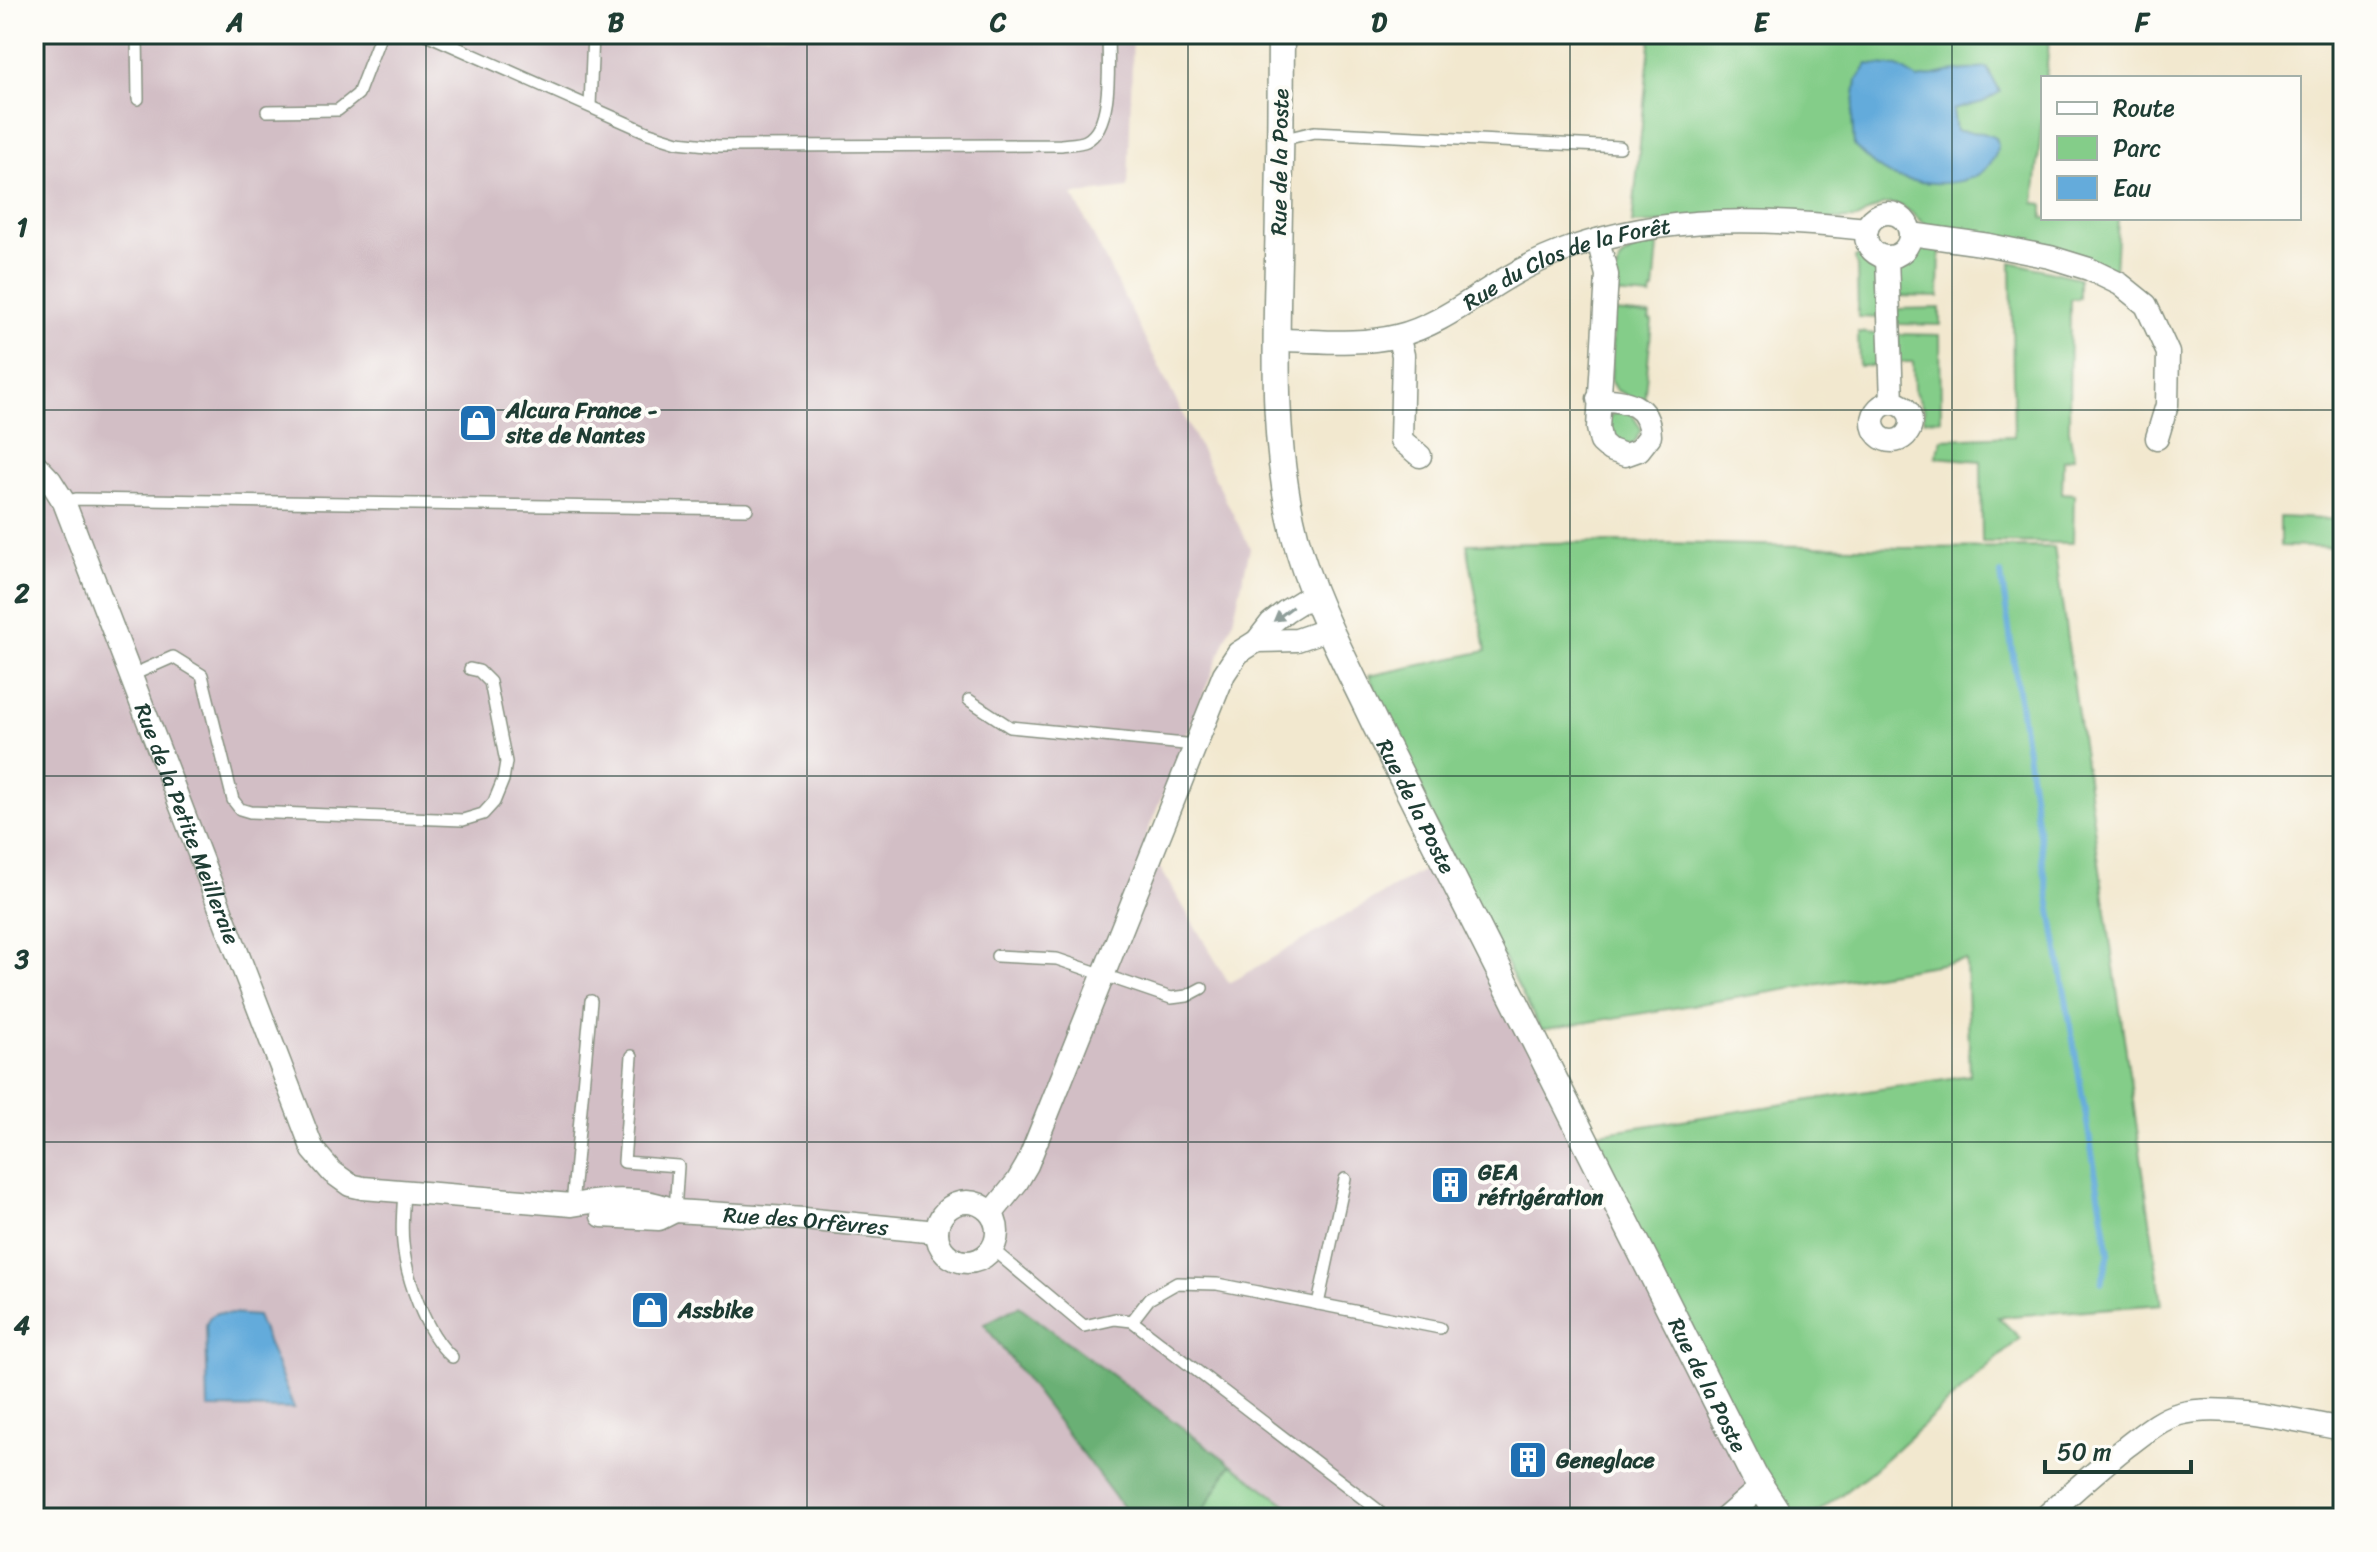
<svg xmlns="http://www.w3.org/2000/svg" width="2377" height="1552" font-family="Sriracha,sans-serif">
	<rect width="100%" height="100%" fill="#fdfcf7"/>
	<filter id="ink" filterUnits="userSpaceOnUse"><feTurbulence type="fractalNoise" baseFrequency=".0125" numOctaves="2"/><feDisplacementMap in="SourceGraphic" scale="16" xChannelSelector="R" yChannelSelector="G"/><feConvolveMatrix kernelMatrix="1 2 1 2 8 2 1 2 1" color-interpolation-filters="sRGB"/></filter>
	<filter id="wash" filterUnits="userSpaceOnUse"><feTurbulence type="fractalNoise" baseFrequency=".006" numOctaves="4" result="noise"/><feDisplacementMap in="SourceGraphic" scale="32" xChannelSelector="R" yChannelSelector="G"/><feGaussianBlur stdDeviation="1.8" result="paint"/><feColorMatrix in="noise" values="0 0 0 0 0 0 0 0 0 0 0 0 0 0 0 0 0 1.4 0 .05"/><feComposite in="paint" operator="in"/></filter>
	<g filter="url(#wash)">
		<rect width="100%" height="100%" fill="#f2e8cf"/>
		<polygon fill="#d2bec5" points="34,34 1133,34 1128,188 1073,195 1250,548 1233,621 1144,841 1229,983 1449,855 1761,1509 1746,1518 1304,1518 1019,1306 985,1325 1131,1518 34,1518"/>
		<g fill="#84cd89" stroke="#52855e" stroke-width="2">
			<path d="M1651 34H2034L2049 40 2046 78H2043V108L2034 203 2043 204V218H2118L2115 271 1929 226C1920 223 1917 216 1909 211 1889 195 1874 209 1857 219L1632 224Z"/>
			<polygon points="1919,245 1940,245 1939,297 1897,296 1899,269 1912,257"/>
			<path d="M1643 246H1658L1654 291H1652L1651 297 1615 294C1617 264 1615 258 1643 246Z"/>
			<polygon points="1862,254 1879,269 1881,318 1858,317 1857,267 1855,258"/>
			<polygon points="2011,262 2079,278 2079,298 2070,299 2069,430 2074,457 2063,460 2062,493 2074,494 2073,543 1982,542 1981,461 1936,457 1942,439 2014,436"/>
			<polygon points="1940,308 1940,325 1897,324 1897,309"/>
			<polygon points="1613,312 1650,315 1649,320 1652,321 1644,403 1616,390 1611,382"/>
			<polygon points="1858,332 1882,335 1882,366 1859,366"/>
			<polygon points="1898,334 1940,335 1941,419 1924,420 1924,410 1914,390 1913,362 1898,362"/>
			<polygon points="1629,410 1642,430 1633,445 1611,442 1607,419 1617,411"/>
			<polygon points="2280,517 2343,520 2343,548 2280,546"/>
			<polygon points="1614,542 1903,548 2054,547 2162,1304 1998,1317 2020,1338 1871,1472 1810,1518 1766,1518 1593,1134 1970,1075 1966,960 1541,1030 1449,855 1369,676 1486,651 1467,544"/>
			<polygon points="1231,1464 1304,1518 1202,1518 1200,1516"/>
		</g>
		<polygon fill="#6bb075" stroke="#457654" stroke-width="2" points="1019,1306 1231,1464 1200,1516 1202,1518 1131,1518 984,1324"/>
		<g fill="#64abdb" stroke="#427488" stroke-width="2">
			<path d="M1868 64 1898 67 1918 79 1948 72 1987 68 2000 92 1983 102 1953 110 1956 131 1983 133 1996 138C2000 147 1997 153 1992 161 1975 189 1928 185 1899 178 1881 173 1867 159 1854 146L1852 117 1857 80Z"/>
			<polygon points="216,1313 257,1316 294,1409 208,1408 206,1325 209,1318"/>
		</g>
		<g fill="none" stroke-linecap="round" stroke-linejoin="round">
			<polyline stroke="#64abdb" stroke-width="6" points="2001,574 2045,875 2109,1253 2102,1282"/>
		</g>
	</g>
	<g filter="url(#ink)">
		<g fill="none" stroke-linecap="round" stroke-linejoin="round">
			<defs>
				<g id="service">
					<polyline points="137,34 138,99"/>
					<path d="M426 34 649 133 678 142 717 146 1061 145C1068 144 1080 144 1086 141 1114 127 1108 60 1108 34"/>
					<polyline points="590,106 593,34"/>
					<polyline points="267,111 338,110 358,94 381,34"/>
					<polyline points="1281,140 1314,132 1620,147"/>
					<polyline points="64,502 76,499 747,509"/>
					<polyline points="130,676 173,657 202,675 233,800 240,809 250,812 463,820 483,814 494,802 503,780 506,762 490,682 479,671 470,669"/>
					<polyline points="969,700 1010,727 1195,745"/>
					<polyline points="997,956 1057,959 1171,998 1187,996 1202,988"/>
					<polyline points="632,1056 624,1162 678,1166 675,1211"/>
					<path d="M404 1192C403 1209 401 1227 403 1243 406 1278 425 1333 452 1357"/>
					<polyline points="572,1205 591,1001"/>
					<polyline points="992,1249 1084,1326 1115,1319 1132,1321 1378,1510"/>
					<polyline points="1318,1304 1345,1179"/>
					<polyline points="1132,1321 1149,1299 1177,1283 1217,1284 1440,1328"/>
				</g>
				<g id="minor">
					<circle cx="1888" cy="235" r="22"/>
					<polyline points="1911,234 1989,245 2050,257 2089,269 2120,284 2146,305 2168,353 2167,405 2157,438"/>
					<path d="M1598 240 1607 275 1598 428 1601 442 1610 450 1625 455 1639 450 1650 436C1649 403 1627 401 1598 399"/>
					<polyline points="1887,257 1892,402"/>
					<polyline points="1398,336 1403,355 1401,440 1420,456"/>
					<path id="s1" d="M1276 340C1317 340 1356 346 1397 336 1437 326 1470 300 1505 279 1525 267 1548 256 1571 248 1669 214 1765 218 1867 229"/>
					<circle cx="1892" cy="422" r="19"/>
					<path id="s2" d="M34 463 50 480 64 502 313 1150 332 1172 350 1185 363 1188 572 1205C605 1199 645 1196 675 1211L804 1219 937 1232"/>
					<polyline points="1257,641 1297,640 1329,629"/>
					<circle cx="967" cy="1232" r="30"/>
					<polyline points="992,1213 1017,1182 1027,1165 1224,674 1238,653 1257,641 1271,623 1286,611 1315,593"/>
					<polyline points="602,1216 659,1219 675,1211"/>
					<polyline points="1725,1518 1761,1487"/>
					<path d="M2044 1518C2071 1493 2098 1469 2127 1446 2143 1434 2160 1419 2179 1414 2223 1402 2297 1421 2343 1429"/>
				</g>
				<g id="tertiary">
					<path id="s3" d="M1281 34C1281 109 1280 184 1278 259 1276 351 1272 446 1295 536 1312 603 1347 664 1376 726L1754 1476 1781 1518"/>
				</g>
			</defs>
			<use href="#service" stroke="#889282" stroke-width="14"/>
			<use href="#minor" stroke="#889282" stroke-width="25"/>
			<use href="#tertiary" stroke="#889282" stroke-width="29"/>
			<use href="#service" stroke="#fff" stroke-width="11"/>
			<use href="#minor" stroke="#fff" stroke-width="22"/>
			<use href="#tertiary" stroke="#fff" stroke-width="26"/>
		</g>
		<defs><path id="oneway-solid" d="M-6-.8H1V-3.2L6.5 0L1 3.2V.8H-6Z" transform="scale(2)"/></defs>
		<use fill="#8f9e9a" href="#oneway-solid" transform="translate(1283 614) rotate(143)"/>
	</g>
	<path fill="none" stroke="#1f3d34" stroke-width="2" stroke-opacity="0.55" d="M426 34V1518M807 34V1518M1188 34V1518M1570 34V1518M1952 34V1518M34 410H2343M34 776H2343M34 1142H2343"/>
	<defs>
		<symbol id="shop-square" viewBox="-11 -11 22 22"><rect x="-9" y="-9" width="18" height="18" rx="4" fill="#1f6fb2" stroke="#fdfcf7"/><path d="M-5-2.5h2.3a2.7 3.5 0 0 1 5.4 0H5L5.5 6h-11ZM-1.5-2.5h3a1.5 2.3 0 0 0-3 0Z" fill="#fff"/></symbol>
		<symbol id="building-square" viewBox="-11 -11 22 22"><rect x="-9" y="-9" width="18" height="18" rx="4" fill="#1f6fb2" stroke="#fdfcf7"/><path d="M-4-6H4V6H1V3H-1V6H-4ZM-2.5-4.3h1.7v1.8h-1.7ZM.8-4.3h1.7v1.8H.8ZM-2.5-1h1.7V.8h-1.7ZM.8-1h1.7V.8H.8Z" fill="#fff"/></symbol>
	</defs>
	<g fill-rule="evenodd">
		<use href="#shop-square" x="456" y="401" width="44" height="44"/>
		<use href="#building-square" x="1428" y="1163" width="44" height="44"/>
		<use href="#shop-square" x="628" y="1288" width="44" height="44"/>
		<use href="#building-square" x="1506" y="1438" width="44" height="44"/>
	</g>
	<g text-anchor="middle" stroke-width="8" stroke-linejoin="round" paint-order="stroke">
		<g font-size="22" fill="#1f3d34" stroke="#fdfcf7">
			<text transform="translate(1279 162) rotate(-89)" y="8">Rue de la Poste</text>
			<text dy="8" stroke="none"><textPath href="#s1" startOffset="308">Rue du Clos de la Forêt</textPath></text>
			<text dy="8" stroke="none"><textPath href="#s3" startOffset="800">Rue de la Poste</textPath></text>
			<text dy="8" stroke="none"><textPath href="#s2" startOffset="394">Rue de la Petite Meilleraie</textPath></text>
			<text dy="8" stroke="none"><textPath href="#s2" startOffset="1254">Rue des Orfèvres</textPath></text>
			<text dy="8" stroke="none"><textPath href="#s3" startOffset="1448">Rue de la Poste</textPath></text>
		</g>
		<g font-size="22" font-weight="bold" fill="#1f3d34" stroke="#fdfcf7" text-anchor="start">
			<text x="506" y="418">Alcura France -<tspan x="506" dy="25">site de Nantes</tspan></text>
			<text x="1478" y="1180">GEA<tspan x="1478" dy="25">réfrigération</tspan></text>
			<text x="678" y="1318">Assbike</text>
			<text x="1556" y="1468">Geneglace</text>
		</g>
	</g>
	<rect width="2377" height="1552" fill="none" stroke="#fdfcf7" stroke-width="88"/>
	<rect x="2041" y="76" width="260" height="144" fill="#fdfcf7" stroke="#a4b0a9" stroke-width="2"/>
	<rect x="2057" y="102" width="40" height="12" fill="#ffffff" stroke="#a4b0a9" stroke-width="2"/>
	<text x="2113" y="116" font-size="24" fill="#1f3d34">Route</text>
	<rect x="2057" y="136" width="40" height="24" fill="#84cd89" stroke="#a4b0a9" stroke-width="2"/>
	<text x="2113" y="156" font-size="24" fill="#1f3d34">Parc</text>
	<rect x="2057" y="176" width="40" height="24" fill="#64abdb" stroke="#a4b0a9" stroke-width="2"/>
	<text x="2113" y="196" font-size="24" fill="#1f3d34">Eau</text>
	<path d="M2045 1460v12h146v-12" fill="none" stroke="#1f3d34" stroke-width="4"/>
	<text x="2057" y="1460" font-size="24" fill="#1f3d34" stroke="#fdfcf7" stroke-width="6" paint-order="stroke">50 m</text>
	<rect x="44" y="44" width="2289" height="1464" fill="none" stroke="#1f3d34" stroke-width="3"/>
	<g font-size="26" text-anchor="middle" font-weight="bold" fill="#1f3d34">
		<text x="235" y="31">A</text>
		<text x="616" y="31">B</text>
		<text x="998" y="31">C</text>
		<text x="1379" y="31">D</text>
		<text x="1761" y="31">E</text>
		<text x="2142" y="31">F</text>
		<text x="22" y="236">1</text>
		<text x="22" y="602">2</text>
		<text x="22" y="968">3</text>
		<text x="22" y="1334">4</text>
	</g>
</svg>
